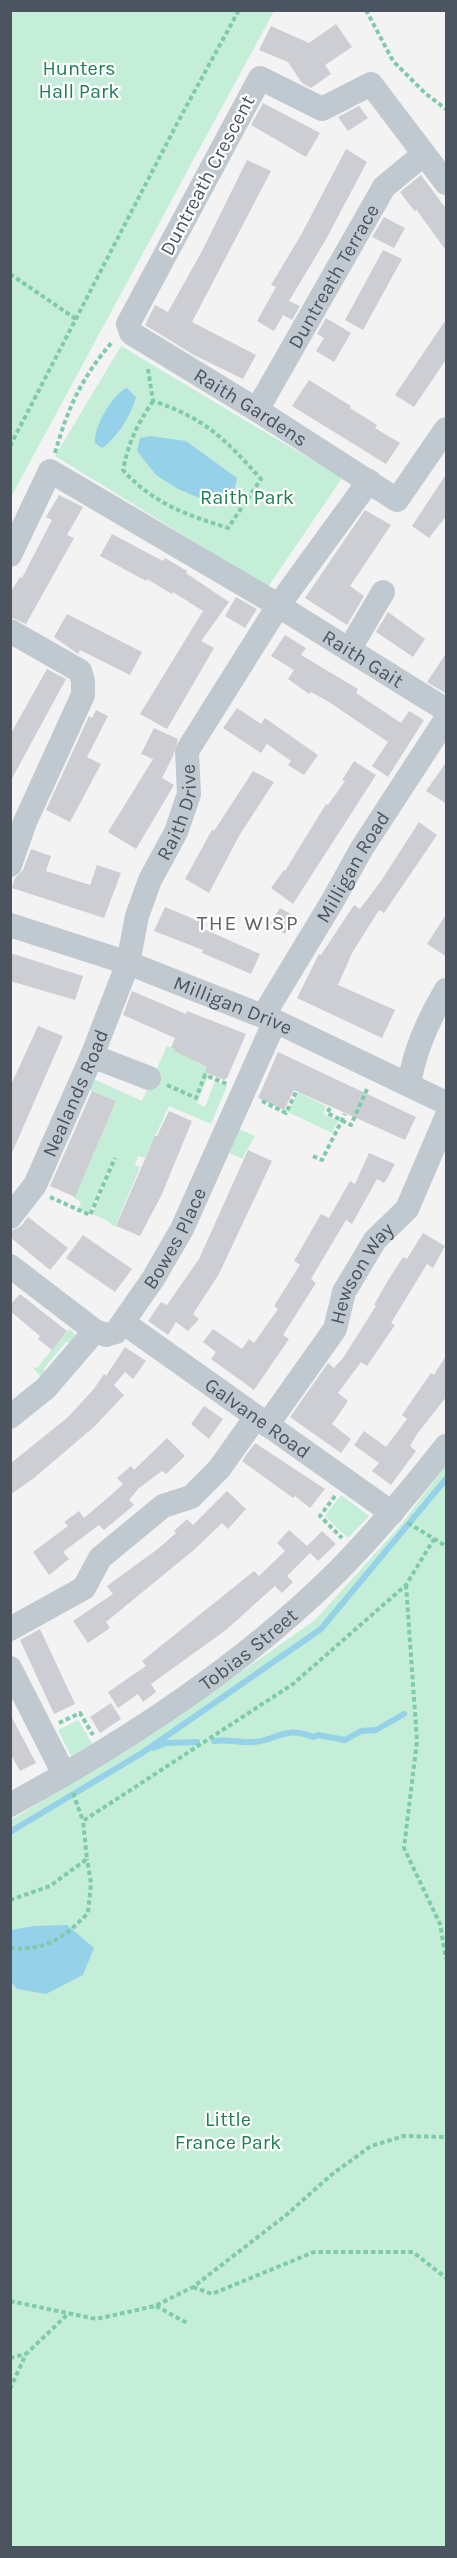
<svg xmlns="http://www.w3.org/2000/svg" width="457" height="2558" font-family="Karla,sans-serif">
	<rect width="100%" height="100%" fill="#f4f3f3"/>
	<g fill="#c5eed8">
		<polygon points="10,11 274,11 11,497 10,497"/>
		<polygon points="121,346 342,478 268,587 55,456"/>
		<polygon points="167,1046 199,1058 197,1063 207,1067 209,1073 197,1103 205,1107 215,1081 227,1086 211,1124 169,1106 145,1158 138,1156 135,1165 140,1167 115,1227 106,1220 92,1214 116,1157 89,1214 78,1209 81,1202 74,1198 116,1101 89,1090 94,1079 142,1101"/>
		<polygon points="298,1092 326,1106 323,1114 338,1121 332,1133 288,1112"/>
		<polygon points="239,1129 255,1136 242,1159 229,1153"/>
		<polygon points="69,1329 80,1338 77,1342 66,1342 44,1368 44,1376 42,1378 32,1367 37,1368"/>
		<polygon points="446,1465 446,2547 11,2548 11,1820 156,1732 315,1620 400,1526"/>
		<polygon points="341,1495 369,1516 348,1538 325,1516"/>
		<polygon points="78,1720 93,1745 72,1758 58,1730"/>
	</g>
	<g fill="#95d1e8">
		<path d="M127 388 136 397C131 415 117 438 102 448L95 443C93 428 113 393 127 388Z"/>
		<polygon points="150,436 186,441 237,478 233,496 221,507 178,489 156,475 137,451 140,438"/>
		<polygon points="67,1925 94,1948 83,1975 46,1994 17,1989 11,1982 11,1930 34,1926"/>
	</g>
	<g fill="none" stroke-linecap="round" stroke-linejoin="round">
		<g stroke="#95d1e8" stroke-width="6">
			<path d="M214 1741C227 1739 240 1743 253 1742 278 1741 282 1725 313 1737L318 1735 345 1740 361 1731 376 1730 404 1714"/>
			<polyline points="153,1748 166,1743 197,1742"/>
			<polyline points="10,1832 142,1753 321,1629 446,1479"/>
		</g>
	</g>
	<g fill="#cdced4">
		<polygon points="336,24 352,47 325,65 331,74 311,88 302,83 288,62 259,50 271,26 309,43"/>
		<polygon points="263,103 320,133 306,157 251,125"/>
		<polygon points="359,106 368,118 348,131 338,117"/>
		<polygon points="346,149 367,162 325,241 289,301 300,306 292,320 283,315 274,331 257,321 276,287 271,285 301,235"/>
		<polygon points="247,160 271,171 192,322 256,355 243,379 194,355 145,325 155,305 168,312 202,251"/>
		<polygon points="421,175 447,210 447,252 416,209 415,212 400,192"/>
		<polygon points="384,217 405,228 394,248 372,237"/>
		<polygon points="383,250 402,259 363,330 345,320"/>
		<polygon points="326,318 351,333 334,362 316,351 324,338 317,334"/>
		<polygon points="447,318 447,358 414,407 395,395"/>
		<polygon points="309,380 351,406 350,408 377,425 375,428 400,443 386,464 292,406"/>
		<polygon points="447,473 447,515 429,538 412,526"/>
		<polygon points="59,495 83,507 67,535 74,538 26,624 10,617 10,593 20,577 22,578 52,520 46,517"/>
		<polygon points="365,510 391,525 350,586 364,596 347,625 305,598"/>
		<polygon points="112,534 163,561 165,558 187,571 186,573 229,602 201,641 214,648 167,729 140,714 203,611 173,592 172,594 147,579 146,581 100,556"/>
		<polygon points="236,597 257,609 245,628 225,616"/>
		<polygon points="388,612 425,639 413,657 376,632"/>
		<polygon points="67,614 142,652 130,675 80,650 78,654 54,637"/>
		<polygon points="285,635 306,648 301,655 358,689 356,693 401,723 409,711 424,720 388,777 372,766 388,742 329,702 311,692 309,694 288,679 294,670 271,656"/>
		<polygon points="447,652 447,694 427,682"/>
		<polygon points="47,669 66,679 10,782 10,735"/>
		<polygon points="237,708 261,724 265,718 318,755 304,775 288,765 291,761 267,744 261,753 223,728"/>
		<polygon points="96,710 108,716 87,757 101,764 70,822 46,810 89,716 92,718"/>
		<polygon points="154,728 178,739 173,756 162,778 174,785 136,849 108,832 153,759 141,754"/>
		<polygon points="354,761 376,775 293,904 271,888 284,870 285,871 326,804 328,805 345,781 342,780"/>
		<polygon points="447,761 447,804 426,791"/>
		<polygon points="253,771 274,782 239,836 209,893 185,879 212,830 214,831"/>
		<polygon points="419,822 437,835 384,913 379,910 352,953 338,985 395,1010 382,1038 297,998 319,954 321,955 354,905 360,909 381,881"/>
		<polygon points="31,849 51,856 46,871 90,885 97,865 121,873 104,918 12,888 15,878 23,870"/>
		<polygon points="165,907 206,924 204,929 260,954 251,974 202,953 203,950 154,931"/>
		<polygon points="280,908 296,917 285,934 269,925"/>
		<polygon points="447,913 447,957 427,944"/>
		<polygon points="10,953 83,976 75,1000 10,981"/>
		<polygon points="132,991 186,1014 187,1011 246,1034 227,1078 224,1080 205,1072 207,1067 174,1051 175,1049 171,1048 175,1038 123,1015"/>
		<polygon points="38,1026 63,1036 11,1155 10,1087"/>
		<polygon points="278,1052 416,1117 405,1140 294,1090 284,1110 258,1098"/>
		<polygon points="92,1091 116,1101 75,1197 50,1186"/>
		<polygon points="169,1111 192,1121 162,1194 140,1236 116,1226 155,1136 157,1136"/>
		<polygon points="248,1150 272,1161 219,1274 193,1314 199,1319 188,1331 176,1322 168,1335 148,1321 161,1302 167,1305 199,1259"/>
		<polygon points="369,1153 395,1164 388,1177 384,1183 377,1179 352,1224 346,1220 311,1279 316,1283 283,1335 289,1339 254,1390 211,1359 216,1352 203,1342 213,1329 242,1349 249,1339 254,1343 278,1309 274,1306 300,1265 294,1261 321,1214 329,1218 350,1181 355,1184"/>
		<polygon points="28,1217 68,1248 50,1270 10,1237 11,1231 21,1226"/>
		<polygon points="423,1233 445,1246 433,1268 427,1264 391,1323 395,1325 367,1366 361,1362 338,1393 348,1401 332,1424 351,1439 341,1453 290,1417 328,1363 334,1368 343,1358 376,1306 374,1305 387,1282 403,1257 407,1259"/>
		<polygon points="83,1235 132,1269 115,1292 66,1258"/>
		<polygon points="20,1294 67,1331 52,1350 38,1339 40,1336 10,1311 10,1305"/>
		<polygon points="125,1347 146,1361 133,1379 125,1372 114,1385 124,1395 95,1426 34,1478 10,1495 10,1464 68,1417 93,1390 104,1374 106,1376"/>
		<polygon points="447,1354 447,1396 417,1434 410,1446 416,1451 391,1485 372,1471 379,1463 354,1445 364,1431 386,1447 407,1419 402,1415 417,1393 431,1373 434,1375"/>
		<polygon points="204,1406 223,1419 209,1439 191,1424"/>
		<polygon points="167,1438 185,1456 166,1474 162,1471 139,1488 129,1500 134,1505 104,1530 99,1525 63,1552 69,1559 49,1575 33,1552 68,1526 64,1522 79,1511 84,1518 110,1496 123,1484 117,1478 131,1466 134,1470"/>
		<polygon points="255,1443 325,1489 310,1508 295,1496 293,1498 242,1461"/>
		<polygon points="227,1491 246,1509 228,1529 222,1523 195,1549 106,1622 110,1628 88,1643 73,1621 113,1594 107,1586 159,1548 176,1533 174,1531 187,1519 193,1525"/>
		<polygon points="289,1530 307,1546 322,1531 336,1544 318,1561 310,1553 287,1576 293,1582 282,1593 275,1586 226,1630 151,1684 156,1692 143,1702 138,1694 118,1708 108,1692 146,1666 142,1661 254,1571 259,1576 285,1551 277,1543"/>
		<polygon points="40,1629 75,1704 54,1714 20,1640"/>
		<polygon points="111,1703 121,1719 100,1733 90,1717"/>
		<polygon points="10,1714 36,1763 20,1771 10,1753"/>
	</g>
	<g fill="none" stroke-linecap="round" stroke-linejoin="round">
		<g stroke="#7fcaaa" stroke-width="4" stroke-dasharray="4.5 3" stroke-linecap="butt">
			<polyline points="366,10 393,61 426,94 446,109"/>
			<polyline points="10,274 76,319"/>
			<path d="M148 369 153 401C205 418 226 440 261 479L228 528C187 515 152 503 123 470 128 443 138 423 153 401"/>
			<polyline points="10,446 181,116 239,10"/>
			<path d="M55 453C68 407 82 377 113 341"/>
			<polyline points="167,1085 196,1098 205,1075 227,1084"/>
			<polyline points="262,1101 286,1113 296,1092"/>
			<polyline points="330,1108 327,1113 351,1125 368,1087"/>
			<polyline points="313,1156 322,1160 345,1114"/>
			<polyline points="50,1197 90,1215 115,1158"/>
			<polyline points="335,1496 320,1516 342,1538"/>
			<polyline points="408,1523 446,1546"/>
			<polyline points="406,1585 417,1741 404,1848 440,1924 446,1959"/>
			<polyline points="59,1723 80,1713 93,1735"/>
			<polyline points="73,1793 83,1821"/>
			<polyline points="10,1900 50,1886 87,1859 83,1821 293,1684 406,1585 434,1539"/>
			<path d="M10 1948C46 1951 64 1938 88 1913L91 1883 87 1859"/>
			<polyline points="193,2287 212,2294 314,2252 413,2252 446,2278"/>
			<polyline points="10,2301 96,2319 155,2306 193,2287 285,2216 331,2175 371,2146 404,2136 446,2137"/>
			<polyline points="156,2306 187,2323"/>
			<polyline points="10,2358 26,2354"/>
			<polyline points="10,2389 26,2354 69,2313"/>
		</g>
		<g stroke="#c1c9d0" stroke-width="24">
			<path id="s1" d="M446 183 371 84 322 109 260 78 128 324 131 333 257 410 397 500 446 429"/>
			<path id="s2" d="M257 410 384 187 424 154"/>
			<path id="s3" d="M10 555 50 471 266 598 446 710"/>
			<polyline points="10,631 80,671 83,681 83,695 25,822 10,865"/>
			<polyline points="349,650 383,592"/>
			<path id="s4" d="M10 925 128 963 275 1021 446 1103"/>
			<path id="s5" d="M263 1016 332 902 362 848 446 719"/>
			<polyline points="92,1056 149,1078"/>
			<path d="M409 1085C414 1052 429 1018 446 990"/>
			<path id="s6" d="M10 1217 35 1185 92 1056 128 963 137 916 150 880 176 832 189 794 187 751 278 606 369 481"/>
			<path id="s7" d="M10 1266 95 1331 106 1335 116 1332 153 1279 182 1229 275 1021"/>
			<path id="s8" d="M124 1323 392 1513"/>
			<polyline points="10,1417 46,1388 95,1331"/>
			<path id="s9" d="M267 1425 335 1329 344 1292 375 1240 407 1209 446 1118"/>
			<polyline points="10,1629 84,1588 100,1558 163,1506 191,1497 219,1469 256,1417"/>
			<polyline points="10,1668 64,1774"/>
			<path id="s10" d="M10 1805C127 1741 241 1667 336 1573 376 1533 411 1490 446 1446"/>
		</g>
	</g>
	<g text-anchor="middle" stroke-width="4.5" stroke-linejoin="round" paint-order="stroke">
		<g font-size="20" fill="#1e7e55" stroke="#fff">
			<text x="79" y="75">Hunters<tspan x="79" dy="23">Hall Park</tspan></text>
			<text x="247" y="504">Raith Park</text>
			<text x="228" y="2126">Little<tspan x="228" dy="23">France Park</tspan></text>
		</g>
		<g font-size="20" fill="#4b545f" stroke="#fff">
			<text transform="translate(207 175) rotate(-62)" y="7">Duntreath Crescent</text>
			<text dy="7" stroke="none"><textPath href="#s2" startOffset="154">Duntreath Terrace</textPath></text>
			<text dy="7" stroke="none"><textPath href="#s1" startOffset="678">Raith Gardens</textPath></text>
			<text dy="7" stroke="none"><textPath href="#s3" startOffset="458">Raith Gait</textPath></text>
			<text dy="7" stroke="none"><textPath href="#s6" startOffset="442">Raith Drive</textPath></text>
			<text dy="7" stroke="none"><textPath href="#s5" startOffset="174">Milligan Road</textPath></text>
			<text dy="7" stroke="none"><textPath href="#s4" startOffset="237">Milligan Drive</textPath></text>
			<text dy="7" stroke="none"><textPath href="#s6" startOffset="141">Nealands Road</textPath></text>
			<text dy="7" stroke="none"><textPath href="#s7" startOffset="240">Bowes Place</textPath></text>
			<text dy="7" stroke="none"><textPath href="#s9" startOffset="180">Hewson Way</textPath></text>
			<text dy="7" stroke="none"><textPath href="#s8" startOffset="164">Galvane Road</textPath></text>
			<text dy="7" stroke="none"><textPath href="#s10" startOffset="285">Tobias Street</textPath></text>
		</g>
		<g font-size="21" letter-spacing="1.5" fill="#5f6267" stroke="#fff">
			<text x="248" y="930">THE WISP</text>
		</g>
	</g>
	<rect width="457" height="2558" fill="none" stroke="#4b545f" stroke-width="24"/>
</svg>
